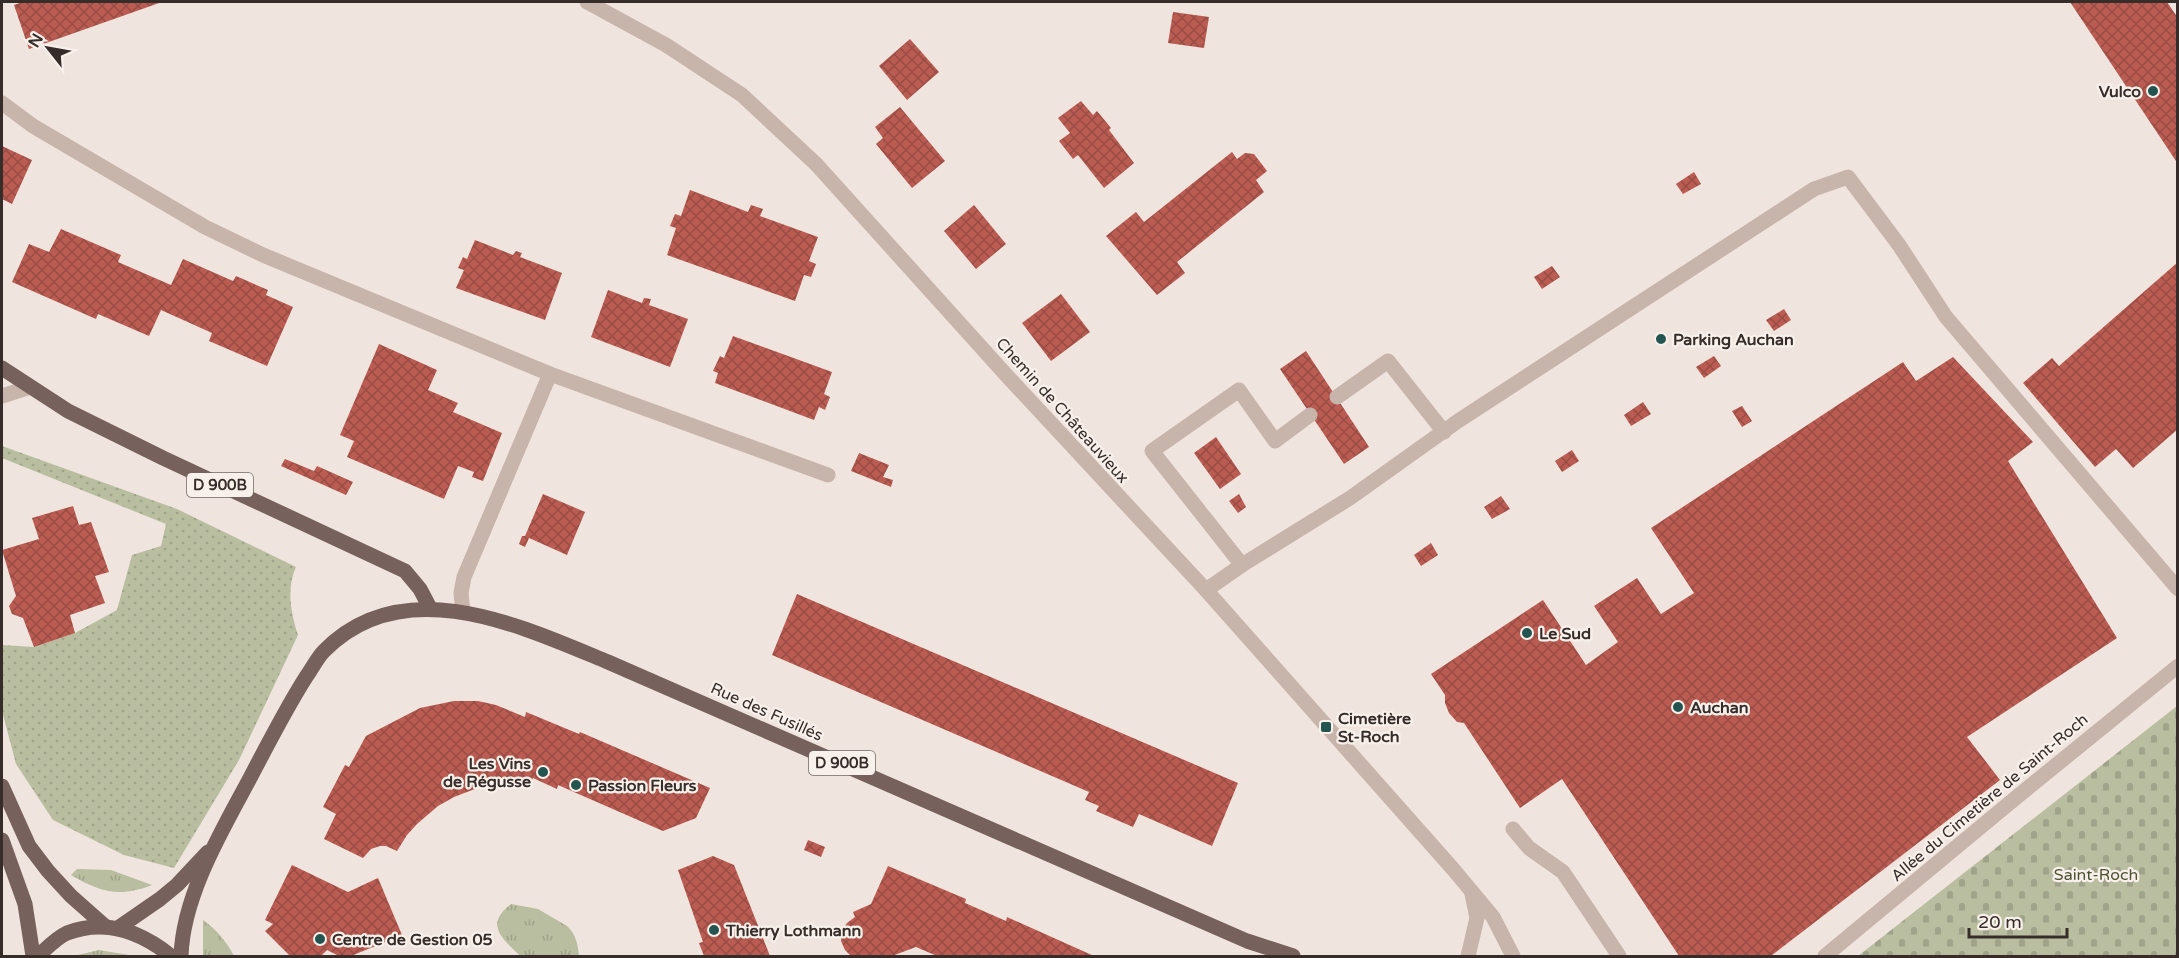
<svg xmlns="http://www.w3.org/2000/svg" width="2179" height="958" font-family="'Varela Round',sans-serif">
	<defs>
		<pattern id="grass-tufts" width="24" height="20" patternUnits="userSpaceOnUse" patternTransform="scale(1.5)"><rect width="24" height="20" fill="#b8be9f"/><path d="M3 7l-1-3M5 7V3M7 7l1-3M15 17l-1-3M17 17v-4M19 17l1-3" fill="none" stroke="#9fa389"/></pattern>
		<pattern id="cemetery-stones" width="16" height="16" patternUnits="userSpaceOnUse" patternTransform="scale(1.5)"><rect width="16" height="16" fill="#b8be9f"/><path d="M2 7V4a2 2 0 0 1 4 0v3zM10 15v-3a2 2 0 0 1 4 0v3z" fill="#9fa389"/></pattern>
		<pattern id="park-dots" width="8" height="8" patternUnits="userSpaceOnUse" patternTransform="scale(1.5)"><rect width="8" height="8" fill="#b8be9f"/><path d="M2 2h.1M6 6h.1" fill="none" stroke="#9fa389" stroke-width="1.8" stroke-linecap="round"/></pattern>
		<pattern id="building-cross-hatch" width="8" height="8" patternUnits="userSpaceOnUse" patternTransform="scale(1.5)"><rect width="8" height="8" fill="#bb5c52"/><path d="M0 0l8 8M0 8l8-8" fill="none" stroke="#994c44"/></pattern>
	</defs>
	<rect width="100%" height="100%" fill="#f0e5de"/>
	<g fill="url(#grass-tufts)">
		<path d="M77 869 111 870 152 885C119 898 100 892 71 875Z"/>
		<path d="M511 904 538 909 567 926C576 934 578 945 579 956H520C502 938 484 925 511 904Z"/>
		<path d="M203 920C217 930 226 941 234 956H203Z"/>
		<polygon points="99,950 135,956 73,956"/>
	</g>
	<polygon fill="url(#cemetery-stones)" points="2177,706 2177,956 1858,956"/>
	<path fill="url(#park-dots)" d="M2 446 177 509 296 567C286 588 291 614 298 635L239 760 174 868 124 855 53 820 16 764 2 711V645L34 647 75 633 117 610 132 555 161 546 166 524 2 458Z"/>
	<g fill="url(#building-cross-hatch)">
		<polygon points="22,2 162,2 29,49 14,5"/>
		<polygon points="2070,2 2167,2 2178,18 2178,164"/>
		<polygon points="1173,12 1209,17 1204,48 1168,43"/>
		<polygon points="910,39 939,72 907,100 879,66"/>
		<polygon points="1081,101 1093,115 1097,111 1111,128 1109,130 1134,163 1104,188 1078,155 1073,159 1059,141 1070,133 1058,118"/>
		<polygon points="900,107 945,161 912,188 876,144 883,138 875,127"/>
		<polygon points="2,146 32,160 12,204 2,199"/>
		<polygon points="1232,152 1237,159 1245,153 1254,154 1267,171 1256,180 1264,192 1177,262 1185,273 1157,295 1106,236 1136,212 1144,222"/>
		<polygon points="1694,172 1701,184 1683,194 1676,184"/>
		<polygon points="690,190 748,212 751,205 763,209 760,216 818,237 809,261 816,264 811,277 804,275 795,301 667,255 676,228 670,226 675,214 681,216"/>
		<polygon points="974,205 1006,244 976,269 944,231"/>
		<polygon points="61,229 121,255 118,262 171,285 183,259 233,281 236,276 268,290 266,295 293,307 267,366 209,341 212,333 161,310 149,336 98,314 96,319 12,282 29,244 49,252"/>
		<polygon points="475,240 513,255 516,251 522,253 520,257 562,273 545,320 456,288 464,270 458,268 463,257 467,259"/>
		<polygon points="2178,262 2178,429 2133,468 2116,449 2095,467 2023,383 2052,358 2059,366"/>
		<polygon points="1552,266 1560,277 1542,289 1534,277"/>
		<polygon points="608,290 642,303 644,298 651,299 649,305 688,319 670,367 591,337"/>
		<polygon points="1061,294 1090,332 1051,361 1022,323"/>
		<polygon points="1784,309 1791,320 1774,331 1766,320"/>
		<polygon points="733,336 832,372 824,394 830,397 825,410 819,407 814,420 715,383 718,373 713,371 720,356 724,358"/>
		<polygon points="379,344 437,370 428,390 458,403 453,412 502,433 483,481 472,477 474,472 458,466 444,499 347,457 354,441 340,435"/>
		<polygon points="1306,351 1369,447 1344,464 1280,369"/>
		<polygon points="1714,356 1721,366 1704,378 1696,367"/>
		<polygon points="1953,357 2033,442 2008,461 2117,638 1967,737 2000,780 1771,956 1679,956 1562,779 1520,808 1464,723 1457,722 1449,713 1445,703 1445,695 1431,674 1543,600 1586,665 1618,642 1594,606 1637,578 1661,614 1694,593 1651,528 1903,362 1916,381"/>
		<polygon points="1643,402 1651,414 1631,426 1624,415"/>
		<polygon points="1742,406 1752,421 1742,427 1732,411"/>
		<polygon points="1216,437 1241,474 1220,489 1194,453"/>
		<polygon points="1572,450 1579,461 1562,472 1555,461"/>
		<polygon points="859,453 889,465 883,477 893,480 891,487 851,471"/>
		<polygon points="285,459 314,471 317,466 353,482 346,495 281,466"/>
		<polygon points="543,494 585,512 567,555 529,538 525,547 519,544 522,536 525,536"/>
		<polygon points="1239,494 1246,507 1238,513 1229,501"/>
		<polygon points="1501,496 1510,509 1492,519 1484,507"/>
		<polygon points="73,506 79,525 91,522 109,572 95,576 105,603 70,615 75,633 34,647 23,618 12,614 9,606 16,596 2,550 39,539 32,518"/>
		<polygon points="1431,543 1438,555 1421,566 1414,555"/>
		<polygon points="797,594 1238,783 1212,846 1139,814 1133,827 1096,811 1099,806 1085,800 1089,792 772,655"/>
		<polygon points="454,701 478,701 496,705 525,717 526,712 579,734 580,732 710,788 696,818 663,831 558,785 557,789 533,778 531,782 513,781 480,787 454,797 438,806 417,824 407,835 397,851 386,846 380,846 371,849 363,858 324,839 336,814 323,807 345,765 349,767 366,736 420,708"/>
		<polygon points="808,840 825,847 821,857 804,850"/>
		<polygon points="713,856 734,865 770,956 704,956 699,943 703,942 678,870"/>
		<polygon points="292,865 348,892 378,878 402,935 351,956 339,956 327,950 321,956 290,956 265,931 273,924 265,920"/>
		<polygon points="888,866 966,899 965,903 1006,921 1007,917 1094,956 937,956 916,947 892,956 851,956 845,950 841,941 842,931 847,923 855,917 853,912 871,904"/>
	</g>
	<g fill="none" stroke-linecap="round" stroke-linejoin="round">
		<g stroke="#c7b4ab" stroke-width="15">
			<polyline points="2,103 33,126 205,227 263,255 550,374 828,475"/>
			<polyline points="2,396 30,387"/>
			<polyline points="1337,397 1388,361 1444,432"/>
			<polyline points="1242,565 1152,451 1239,390 1275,441 1310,415"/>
			<polyline points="1206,590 1242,565 1350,498 1458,421 1814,189 1848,177 1899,245 1946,317 2178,589"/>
			<polyline points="463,612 461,593 464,577 550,374"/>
			<polyline points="1513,829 1529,848 1563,872 1619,956"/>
			<polyline points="1825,956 2018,796 2178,666"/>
		</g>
		<g stroke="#c7b4ab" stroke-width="15">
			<polyline points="587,2 666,45 742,95 816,164 1008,377 1206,590 1453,869 1493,917 1513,956"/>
			<polyline points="1468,956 1477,918 1472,894"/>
		</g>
		<g stroke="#76615c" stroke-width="15">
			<polyline points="2,368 68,411 163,458 405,571 420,589 430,608"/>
			<polyline points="2,786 29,846 48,871 71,896 106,927"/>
			<polyline points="2,840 25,904 33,956"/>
			<polyline points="118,928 160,899 177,885 208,852"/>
			<path d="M38 956C47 948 56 938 67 933 106 918 141 932 171 956"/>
			<path d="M181 956C183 896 221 832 249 780 267 746 285 710 306 677 312 669 317 658 324 651 403 570 521 626 608 662L1247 941 1293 956"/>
		</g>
	</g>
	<g fill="#235450" stroke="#f8f0ea" stroke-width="2">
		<circle cx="2153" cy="91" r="6"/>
		<circle cx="1661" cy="339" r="6"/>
		<circle cx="1527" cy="633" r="6"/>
		<circle cx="1678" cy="707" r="6"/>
		<rect x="1320" y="721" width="12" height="12" rx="3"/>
		<circle cx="543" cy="772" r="6"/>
		<circle cx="576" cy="785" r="6"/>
		<circle cx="714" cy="930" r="6"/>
		<circle cx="320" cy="939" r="6"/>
	</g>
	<g text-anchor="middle" stroke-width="4.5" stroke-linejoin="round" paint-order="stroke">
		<g fill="#f8f0ea" stroke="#706764" stroke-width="1.5">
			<rect x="187" y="473" width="66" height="24" rx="4.5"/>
			<rect x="809" y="751" width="66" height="24" rx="4.5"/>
		</g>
		<g font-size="15" font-weight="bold" fill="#362c2a">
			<text x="220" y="490">D 900B</text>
			<text x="842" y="768">D 900B</text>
		</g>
		<g font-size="16" font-weight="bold" fill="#362c2a" stroke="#f8f0ea" text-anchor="start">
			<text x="2141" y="97" text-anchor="end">Vulco</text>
			<text x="1673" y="345">Parking Auchan</text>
			<text x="1539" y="639">Le Sud</text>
			<text x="1690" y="713">Auchan</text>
			<text x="1338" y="724">Cimetière<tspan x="1338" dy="18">St-Roch</tspan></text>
			<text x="531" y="769" text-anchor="end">Les Vins<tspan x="531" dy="18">de Régusse</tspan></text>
			<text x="588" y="791">Passion Fleurs</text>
			<text x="726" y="936">Thierry Lothmann</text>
			<text x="332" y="945">Centre de Gestion 05</text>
		</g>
		<g font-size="16" fill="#362c2a" stroke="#f8f0ea">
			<text transform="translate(1063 410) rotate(48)" y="6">Chemin de Châteauvieux</text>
			<text transform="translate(767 711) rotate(24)" y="6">Rue des Fusillés</text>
			<text transform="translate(1989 797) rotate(-40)" y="6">Allée du Cimetière de Saint-Roch</text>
		</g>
		<g font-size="16" fill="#4b5230" stroke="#f8f0ea">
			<text x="2096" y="880">Saint-Roch</text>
		</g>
	</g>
	<rect width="2179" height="958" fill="none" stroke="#362c2a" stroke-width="6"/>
	<g transform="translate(48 48) rotate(301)" stroke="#f8f0ea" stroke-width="4.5" paint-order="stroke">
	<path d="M0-4.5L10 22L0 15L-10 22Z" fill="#362c2a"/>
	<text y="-9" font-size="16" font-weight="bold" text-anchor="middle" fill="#362c2a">N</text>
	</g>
	<path d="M1969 928v9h98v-9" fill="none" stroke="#362c2a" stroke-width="3"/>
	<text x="1978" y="928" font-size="18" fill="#362c2a" stroke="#f8f0ea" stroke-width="4.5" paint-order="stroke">20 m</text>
</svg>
